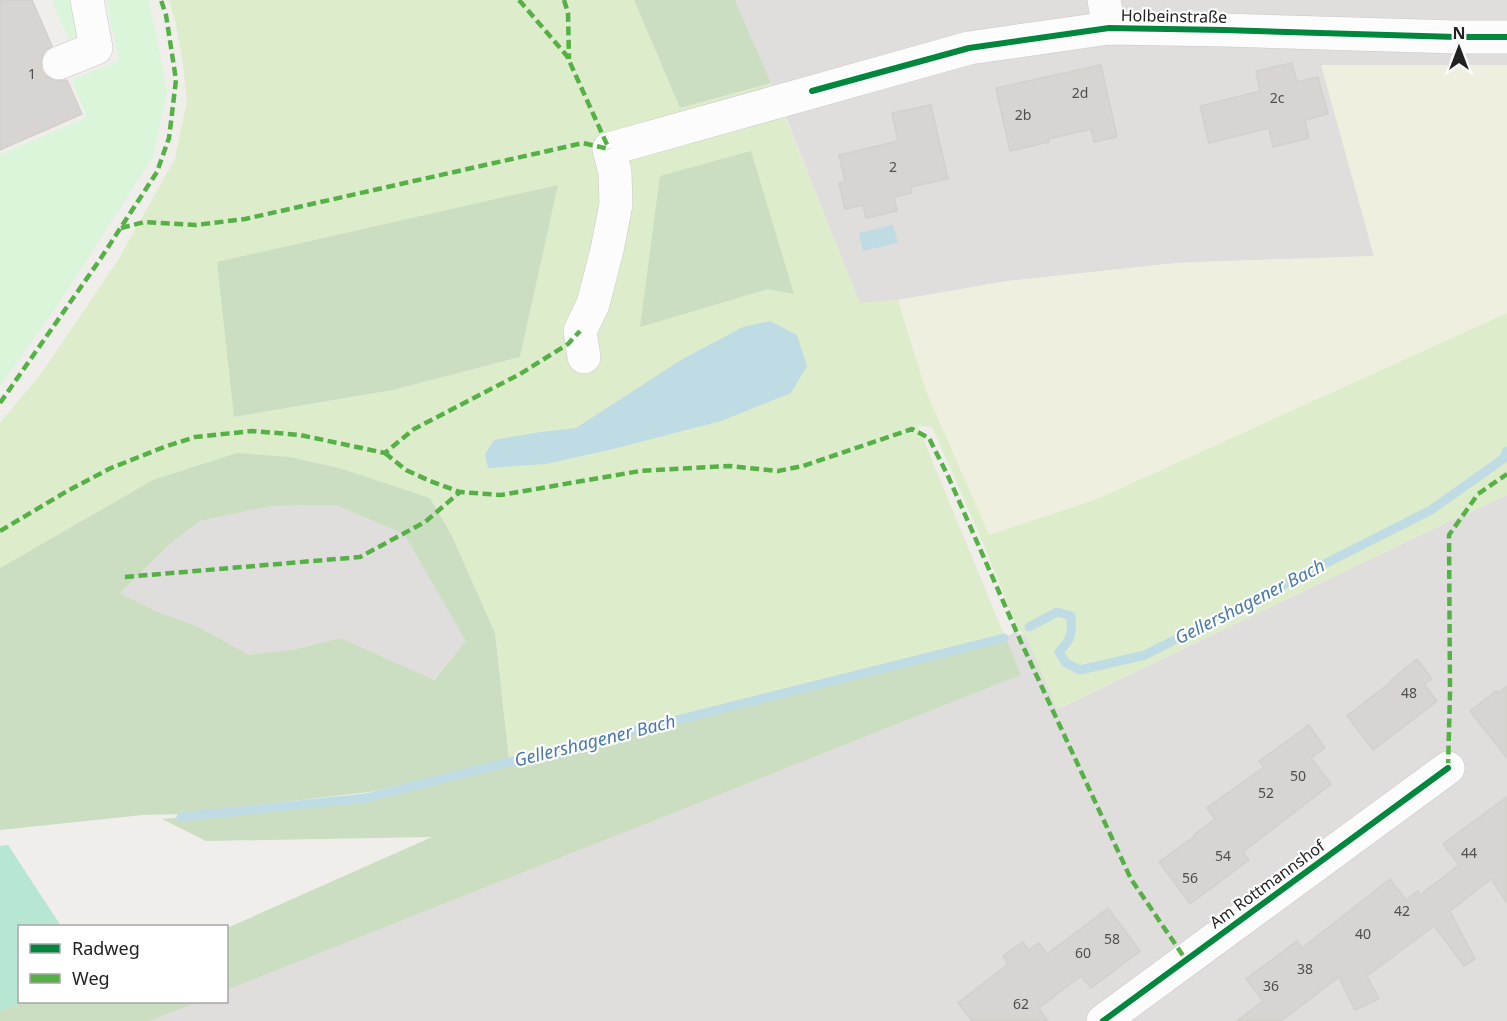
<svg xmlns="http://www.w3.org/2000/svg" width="1507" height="1021" font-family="'Noto Sans',sans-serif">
	<rect width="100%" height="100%" fill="#f0eeeb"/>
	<g fill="#dfdedc">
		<polygon points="735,0 1507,0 1507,65 1322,65 1374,256 1177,263 1008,281 898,300 860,304 786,118"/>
		<polygon points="1507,495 1507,1021 149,1021 199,1002 226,1002 227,990 1021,675 1005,637 1016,632 1026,636 1058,709 1452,520"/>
		<polygon points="335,505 404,534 467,641 433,680 341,638 296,649 249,655 199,627 156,611 120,593 170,544 200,521 272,506"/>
	</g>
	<polygon fill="#efefdf" points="1321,65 1507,65 1507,313 1095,500 989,536 926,391 898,300 1008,281 1177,263 1374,256"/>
	<path fill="#ddeccb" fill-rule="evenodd" d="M169 0H634L680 108 771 83 860 303 898 300 926 391 989 535 1095 500 1507 313V495L1452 520 1057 709 1026 636 1018 630 981 538 932 427 918 426 1005 637 509 760 495 633 452 536 430 498 339 468 290 457 153 480 0 568V423L41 374 118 260 175 159 187 100 183 64 176 25ZM558 185 520 357 393 390 234 417Z"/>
	<g fill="#cbdec1" fill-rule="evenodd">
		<polygon points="634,0 735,0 771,83 680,108"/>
		<polygon points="751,151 794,294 768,289 640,327 660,176"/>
		<polygon points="558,185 520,357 393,390 234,417 217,262"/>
		<path d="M237 453 290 457 339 468 430 498 452 536 495 633 509 760 370 792 179 814 143 815 0 830V568L153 480ZM335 505 404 534 466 641 434 680 341 638 296 649 249 655 199 627 156 611 120 593 170 544 200 521 272 506Z"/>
		<polygon points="1007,640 1021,675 227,990 227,928 432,837 206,841 162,819 367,802"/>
		<polygon points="24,1002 199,1002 149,1021 0,1021 0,1011"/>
	</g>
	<g fill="#daf5da">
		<polygon points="52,0 76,0 83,34 69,40"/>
		<polygon points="106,0 148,0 156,33 167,91 153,157 57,306 0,386 0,155 87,117 72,80 119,61"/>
	</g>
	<polygon fill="#b7e6d2" points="8,845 61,926 20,926 20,1002 24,1002 0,1011 0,846"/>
	<g fill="#bfdbe3">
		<polygon points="893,225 898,243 863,251 859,233"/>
		<polygon points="770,321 797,335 807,366 791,393 721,421 613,449 546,464 488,468 485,454 494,440 541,432 576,428 681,360 743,327"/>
	</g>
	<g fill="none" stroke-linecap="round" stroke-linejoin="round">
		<g stroke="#bfdbe3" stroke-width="9">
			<path d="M1029 627 1057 612 1071 616C1072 635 1072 638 1059 652L1066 663 1080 670 1145 655 1431 510 1503 459 1507 451"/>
			<polyline points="181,817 366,798 1004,638"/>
		</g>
	</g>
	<g fill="#d7d4d2" stroke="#d3d0cc" stroke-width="1.5">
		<polygon points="0,0 32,0 52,46 45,51 41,60 42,71 47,77 56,81 67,80 82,114 0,150"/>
		<polygon points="1292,63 1297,82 1318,77 1328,114 1305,120 1309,138 1273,147 1269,128 1209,143 1200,106 1260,91 1256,71"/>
		<polygon points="1101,65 1117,137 1094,142 1091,129 1048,139 1049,142 1010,151 996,88"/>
		<polygon points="931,105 948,179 910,187 912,193 894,197 897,211 866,218 863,205 845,209 839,183 845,182 839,155 898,141 892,113"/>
		<polygon points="1417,659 1432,679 1424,684 1437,701 1373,750 1347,716 1392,681 1391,680"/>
		<polygon points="1507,686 1507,758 1470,711 1496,691 1498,693"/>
		<polygon points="1309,725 1325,748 1311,758 1331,784 1243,852 1249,860 1190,904 1159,862 1195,836 1194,835 1215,819 1207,808 1264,767 1259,761"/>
		<polygon points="1507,797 1507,903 1491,879 1450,911 1475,959 1464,966 1434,926 1367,976 1379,999 1355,1010 1339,977 1281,1021 1237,1021 1263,1001 1246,979 1297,941 1302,948 1390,879 1406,900 1418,891 1420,895 1459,865 1443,844"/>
		<polygon points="1108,908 1140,951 1091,988 1081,976 1039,1008 1048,1021 972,1021 958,1003 1008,964 1003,956 1023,942 1029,950 1039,943 1047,954"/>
	</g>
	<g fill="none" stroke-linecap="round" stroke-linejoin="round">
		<defs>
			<g id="minor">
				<polyline points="1104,0 1109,28"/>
				<polyline points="59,63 96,48 87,0"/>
				<polyline points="584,357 580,331 593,304 607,250 616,204 615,172 609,149 969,48 1109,28 1224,30 1456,37 1507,37"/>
				<polyline points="1103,1021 1448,768"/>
			</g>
		</defs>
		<use href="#minor" stroke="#c9c8c7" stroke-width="34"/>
		<use href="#minor" stroke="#fdfcfc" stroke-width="33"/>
		<g stroke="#55b145" stroke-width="4.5" stroke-dasharray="9 4.5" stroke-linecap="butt">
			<polyline points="519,0 567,56 609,149"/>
			<polyline points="564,0 568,13 569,59"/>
			<polyline points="121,228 144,222 196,225 245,219 583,143 609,149"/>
			<polyline points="0,403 99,261 157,172 169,138 176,80 166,15 161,0"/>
			<polyline points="385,453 406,470 430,481 460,492 501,495 640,471 729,466 778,471 803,466 912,429 929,438 948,476 1021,642 1131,879 1186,960"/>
			<polyline points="0,531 69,490 111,468 164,447 195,437 252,431 300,435 385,453 414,429 520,374 568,344 580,331"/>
			<polyline points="125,577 360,557 425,522 460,492"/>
			<polyline points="1448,768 1450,693 1449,535 1478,494 1507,474"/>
		</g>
		<defs>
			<g id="cycleway">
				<polyline points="812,91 969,48 1109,28 1224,30 1456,37 1507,37"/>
				<polyline points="1103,1021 1448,768"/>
			</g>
		</defs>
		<use href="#cycleway" stroke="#fff" stroke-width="10"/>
		<use href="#cycleway" stroke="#00873e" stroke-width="6"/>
	</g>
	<g text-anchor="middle" stroke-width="4.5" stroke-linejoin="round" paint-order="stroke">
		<g font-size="14" fill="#4f4e4e">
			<text x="32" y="79">1</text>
			<text x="1080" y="98">2d</text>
			<text x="1277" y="103">2c</text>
			<text x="1023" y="120">2b</text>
			<text x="893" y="172">2</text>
			<text x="1409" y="698">48</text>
			<text x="1298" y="781">50</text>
			<text x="1266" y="798">52</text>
			<text x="1469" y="858">44</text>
			<text x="1223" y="861">54</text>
			<text x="1190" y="883">56</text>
			<text x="1402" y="916">42</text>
			<text x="1363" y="939">40</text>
			<text x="1112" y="944">58</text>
			<text x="1083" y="958">60</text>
			<text x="1305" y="974">38</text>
			<text x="1271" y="991">36</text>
			<text x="1021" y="1009">62</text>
		</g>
		<g font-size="16" fill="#222" stroke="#fff">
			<text transform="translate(1174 16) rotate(1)" y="6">Holbeinstraße</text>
			<text transform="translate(1267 884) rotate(-36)" y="6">Am Rottmannshof</text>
		</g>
		<g font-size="18" font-style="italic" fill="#4a7aab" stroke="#fff">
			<text transform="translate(1250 602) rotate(-27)" y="6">Gellershagener Bach</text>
			<text transform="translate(595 741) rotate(-14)" y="6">Gellershagener Bach</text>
		</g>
	</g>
	<rect x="18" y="925" width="210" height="78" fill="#ffffff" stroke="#a7a7a7" stroke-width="1.5"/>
	<rect x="30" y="944" width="30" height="9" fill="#00873e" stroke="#a7a7a7" stroke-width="1.5"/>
	<text x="72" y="955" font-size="18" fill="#222222">Radweg</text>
	<rect x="30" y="974" width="30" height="9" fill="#55b145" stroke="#a7a7a7" stroke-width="1.5"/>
	<text x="72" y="985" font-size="18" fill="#222222">Weg</text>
	<g transform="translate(1459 48)" stroke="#ffffff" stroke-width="4.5" paint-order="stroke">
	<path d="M0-4.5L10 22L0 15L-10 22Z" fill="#222222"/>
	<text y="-9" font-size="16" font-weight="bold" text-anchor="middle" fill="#222222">N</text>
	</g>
</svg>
